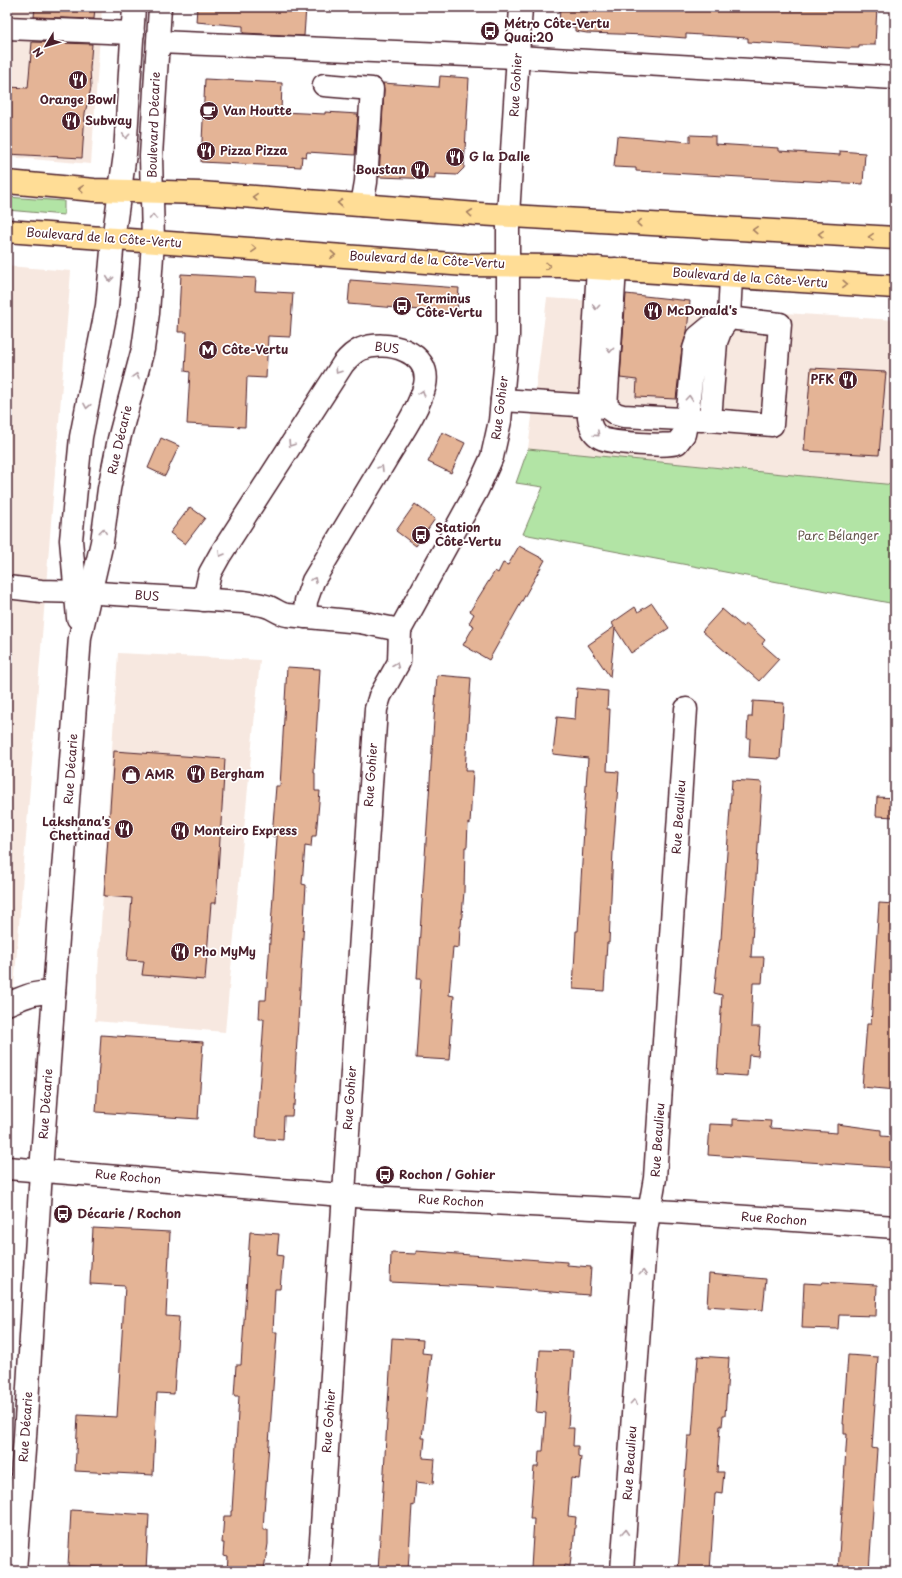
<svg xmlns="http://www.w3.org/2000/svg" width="902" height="1578" font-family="'Playpen Sans',sans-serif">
	<rect width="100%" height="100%" fill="#fff"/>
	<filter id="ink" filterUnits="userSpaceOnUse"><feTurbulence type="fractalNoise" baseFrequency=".025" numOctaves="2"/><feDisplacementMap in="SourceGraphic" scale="8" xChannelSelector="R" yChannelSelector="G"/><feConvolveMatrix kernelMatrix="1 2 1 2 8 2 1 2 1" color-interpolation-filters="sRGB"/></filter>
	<g filter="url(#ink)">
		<g fill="#f7e8e0">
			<polygon points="7,7 102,7 91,164 7,157"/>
			<polygon points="7,266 71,271 7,1076"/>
			<polygon points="547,298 895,320 895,485 528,449"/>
			<polygon points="118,653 260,660 225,1032 95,1021"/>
		</g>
		<g fill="#b2e4a5" stroke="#7e8268">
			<polygon points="7,197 64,201 64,215 7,210"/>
			<polygon points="528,449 895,485 895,604 523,534 543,487 516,483"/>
		</g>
		<g fill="#e4b496" stroke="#4a1f2b">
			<polygon points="35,7 95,7 94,19 34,17"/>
			<polygon points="197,7 306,7 304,36 243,33 243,26 196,22"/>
			<polygon points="560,7 877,7 875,45 859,45 859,48 847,48 748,42 748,38 686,34 686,38 647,35 587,33 575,31 575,27 559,26"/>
			<polygon points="32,42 92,44 90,68 91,88 85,113 82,158 7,154 7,87 28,88"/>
			<polygon points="440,76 469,78 464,168 457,175 435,174 435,179 379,177 384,90 383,83 439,87"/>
			<polygon points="205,79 282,83 281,112 325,114 325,112 358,114 355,155 307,152 306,157 302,156 301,167 201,162"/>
			<polygon points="690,135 715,136 715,144 779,148 779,151 840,155 840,151 865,153 863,184 636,171 636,168 614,167 617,136 690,142"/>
			<polygon points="181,274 256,278 255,291 293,293 290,337 268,336 266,378 247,377 245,427 187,424 190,372 185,371 187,332 178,332"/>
			<polygon points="350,280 459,288 457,313 348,304"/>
			<polygon points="626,294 690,301 687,332 682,348 676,399 636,397 637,380 620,378"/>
			<polygon points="811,368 886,372 879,455 804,451"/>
			<polygon points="442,432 465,443 451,473 428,462"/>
			<polygon points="161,438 179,446 165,476 148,468"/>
			<polygon points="415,504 435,519 416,546 396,531"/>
			<polygon points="190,507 205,518 185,544 170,533"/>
			<polygon points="519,546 545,560 489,660 463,645 474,626 469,623 474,614 470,611 495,571 498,573 503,563 508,565"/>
			<polygon points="652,603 669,628 631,653 615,628 610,677 588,645 614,627 612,623 635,607 638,612"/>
			<polygon points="722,609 743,627 746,623 765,640 762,644 779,659 759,681 702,631"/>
			<polygon points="287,667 320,669 314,773 315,773 315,791 320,791 316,836 312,836 311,847 305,846 302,884 306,885 295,1074 297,1075 295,1105 293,1105 292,1116 284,1116 283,1140 256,1138 264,1019 259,1019 260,1000 266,1000 277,837 272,836 276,786 280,786"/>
			<polygon points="437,675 471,678 465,771 473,771 470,824 468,823 467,847 465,847 464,892 461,926 460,926 459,948 453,947 449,995 454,996 449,1060 416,1058 421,978 417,978"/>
			<polygon points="577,688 608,691 607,709 610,709 607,771 619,772 613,851 609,943 607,943 604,991 573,989 576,931 578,931 584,829 583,829 588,758 553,754 557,717 575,719"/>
			<polygon points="753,701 784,703 780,759 749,757 750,738 747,738 748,717 752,717"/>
			<polygon points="114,751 225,759 216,903 211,903 205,980 142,975 144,961 127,960 132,898 104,896"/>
			<polygon points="732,780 762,782 751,957 764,957 762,983 753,983 751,1027 760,1027 758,1056 749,1055 747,1076 717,1074 722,995 714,993 720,939 721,939"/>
			<polygon points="877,797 895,798 895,817 876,816"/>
			<polygon points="879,903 895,904 895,1090 862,1087 867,1024 871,1024"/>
			<polygon points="101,1035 203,1042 198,1119 96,1112"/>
			<polygon points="733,1119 771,1121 770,1128 787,1129 837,1133 837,1124 881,1130 881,1136 895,1137 895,1168 708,1155 710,1124 733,1125"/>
			<polygon points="93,1228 170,1232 166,1316 179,1317 174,1394 157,1393 153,1475 75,1471 78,1415 117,1417 125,1286 90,1284"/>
			<polygon points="250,1232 279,1234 277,1255 283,1256 280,1289 275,1289 273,1332 277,1332 264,1513 263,1530 268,1530 268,1544 264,1569 261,1568 261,1571 227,1571 228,1557 223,1556 224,1543 222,1543 224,1516 231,1516 231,1511 232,1511 239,1396 234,1396 236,1365 241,1365"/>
			<polygon points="416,1251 567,1262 567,1265 591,1267 589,1295 490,1287 390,1282 391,1253 416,1254"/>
			<polygon points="709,1274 766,1279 763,1310 707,1306"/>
			<polygon points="822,1282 877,1285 876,1316 839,1315 838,1329 802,1328 804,1283 821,1284"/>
			<polygon points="392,1338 423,1340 422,1353 431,1354 422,1438 425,1438 423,1458 435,1459 433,1484 416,1482 414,1506 412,1505 408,1571 378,1571"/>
			<polygon points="540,1350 573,1351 568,1428 574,1428 573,1446 578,1446 578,1456 581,1457 579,1479 571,1478 568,1516 576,1517 573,1548 572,1548 570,1566 565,1565 564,1571 535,1571 535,1568 531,1568 534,1519 530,1519 534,1467 538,1467 539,1451 543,1451 546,1413 536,1412"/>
			<polygon points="848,1355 878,1357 872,1448 877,1449 869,1571 838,1571 847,1434 844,1434 844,1424 843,1424"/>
			<polygon points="698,1356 729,1358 725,1416 723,1416 722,1426 720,1426 717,1472 724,1472 722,1493 716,1492 715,1494 710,1571 678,1571 688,1436 692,1436"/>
			<polygon points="71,1510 149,1515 146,1570 68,1566"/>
		</g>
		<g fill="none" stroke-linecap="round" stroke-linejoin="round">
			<defs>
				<g id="minor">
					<polyline points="7,28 133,33"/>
					<polyline points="158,42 517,57 895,78"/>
					<polyline points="324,85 372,89 366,182 362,205"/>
					<path d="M598 268 589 418C590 426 593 434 601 438 610 443 669 447 677 443L684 434 687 419 694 349 698 337 710 327 729 318 780 324 772 425 710 420 716 342 721 329 729 318 731 277"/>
					<polyline points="502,400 606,407 616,414 623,416 702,420"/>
					<polyline points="606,407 615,269"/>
					<path d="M7 587 41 591 82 592 243 602C252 603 261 604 269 607 276 610 280 614 287 615L360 622 400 630"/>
					<path d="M204 600 210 573 220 555 343 364C348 358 354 352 361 349 386 339 432 351 425 385 418 412 399 437 385 461 361 501 337 541 313 581L306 601 305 617"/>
					<polyline points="78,618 71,540 75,499 81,437 107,306 113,240 125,154 134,7"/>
					<path d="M7 1004C28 996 31 992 54 993"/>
					<polyline points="7,1168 367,1197 675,1212 895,1227"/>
					<polyline points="15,1571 25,1437 41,1171 80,637 102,542 109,489 119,439 143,349 148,313 153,242 151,156 160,7"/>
					<polyline points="319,1571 376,709 380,696 399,662 400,630 477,490 492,457 500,421 508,336 508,215 521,7"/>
					<polyline points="622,1571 646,1230 655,1178 686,709"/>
				</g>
				<g id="major">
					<polyline points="7,182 94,190 201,193 478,214 895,238"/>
					<polyline points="7,231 466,265 560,266 895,287"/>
				</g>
			</defs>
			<use href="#minor" stroke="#4a1f2b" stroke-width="25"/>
			<use href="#major" stroke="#4a1f2b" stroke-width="25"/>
			<use href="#minor" stroke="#fff" stroke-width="22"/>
			<use href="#major" stroke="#ffdd96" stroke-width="22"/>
		</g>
		<defs><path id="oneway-chevron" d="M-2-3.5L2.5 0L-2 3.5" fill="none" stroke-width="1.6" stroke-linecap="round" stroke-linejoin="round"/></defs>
		<g stroke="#ae9aa0">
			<use href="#oneway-chevron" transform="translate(126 136) rotate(94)"/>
			<use href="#oneway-chevron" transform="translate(153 217) rotate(-91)"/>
			<use href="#oneway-chevron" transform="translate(110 279) rotate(95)"/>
			<use href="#oneway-chevron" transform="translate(596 307) rotate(94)"/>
			<use href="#oneway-chevron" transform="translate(610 350) rotate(94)"/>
			<use href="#oneway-chevron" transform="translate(338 371) rotate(124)"/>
			<use href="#oneway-chevron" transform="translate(136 376) rotate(-74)"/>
			<use href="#oneway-chevron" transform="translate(422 393) rotate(-73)"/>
			<use href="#oneway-chevron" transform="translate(689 398) rotate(-85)"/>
			<use href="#oneway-chevron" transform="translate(87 406) rotate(100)"/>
			<use href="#oneway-chevron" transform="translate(597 434) rotate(42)"/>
			<use href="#oneway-chevron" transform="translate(291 444) rotate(122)"/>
			<use href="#oneway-chevron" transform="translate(381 468) rotate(-59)"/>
			<use href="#oneway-chevron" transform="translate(103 531) rotate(-83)"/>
			<use href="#oneway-chevron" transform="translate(221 554) rotate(121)"/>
			<use href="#oneway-chevron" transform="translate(314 580) rotate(-62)"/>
			<use href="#oneway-chevron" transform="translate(396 665) rotate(-68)"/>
			<use href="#oneway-chevron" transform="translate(643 1273) rotate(-86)"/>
			<use href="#oneway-chevron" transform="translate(634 1402) rotate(-86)"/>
			<use href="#oneway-chevron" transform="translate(625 1532) rotate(-86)"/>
		</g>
		<g stroke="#a47e60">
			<use href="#oneway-chevron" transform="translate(81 189) rotate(-175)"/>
			<use href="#oneway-chevron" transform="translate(255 197) rotate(-176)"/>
			<use href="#oneway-chevron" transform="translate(340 203) rotate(-176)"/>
			<use href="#oneway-chevron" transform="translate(470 213) rotate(-173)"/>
			<use href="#oneway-chevron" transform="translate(639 223) rotate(-176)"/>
			<use href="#oneway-chevron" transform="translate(755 230) rotate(-177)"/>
			<use href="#oneway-chevron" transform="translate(821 234) rotate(-177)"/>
			<use href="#oneway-chevron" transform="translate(871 237) rotate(-177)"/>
			<use href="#oneway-chevron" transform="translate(254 249) rotate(4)"/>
			<use href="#oneway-chevron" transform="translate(333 255) rotate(4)"/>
			<use href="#oneway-chevron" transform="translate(548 266) rotate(1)"/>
			<use href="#oneway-chevron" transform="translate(845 284) rotate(3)"/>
		</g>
	</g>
	<defs>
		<symbol id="bus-disc" viewBox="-11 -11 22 22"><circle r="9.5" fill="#4a1f2b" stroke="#fff"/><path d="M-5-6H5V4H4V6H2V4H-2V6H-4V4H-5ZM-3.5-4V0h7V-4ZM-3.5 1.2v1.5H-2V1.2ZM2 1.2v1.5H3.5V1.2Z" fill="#fff"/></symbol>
		<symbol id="restaurant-disc" viewBox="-11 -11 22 22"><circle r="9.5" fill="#4a1f2b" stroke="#fff"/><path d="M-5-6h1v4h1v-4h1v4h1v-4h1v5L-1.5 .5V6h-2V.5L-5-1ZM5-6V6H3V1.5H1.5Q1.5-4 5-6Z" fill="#fff"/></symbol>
		<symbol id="cafe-disc" viewBox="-11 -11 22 22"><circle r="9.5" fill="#4a1f2b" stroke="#fff"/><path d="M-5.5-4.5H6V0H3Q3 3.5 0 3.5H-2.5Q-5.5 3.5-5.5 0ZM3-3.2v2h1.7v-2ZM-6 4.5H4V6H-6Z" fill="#fff"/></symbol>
		<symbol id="metro-disc" viewBox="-11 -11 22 22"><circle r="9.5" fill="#4a1f2b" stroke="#fff"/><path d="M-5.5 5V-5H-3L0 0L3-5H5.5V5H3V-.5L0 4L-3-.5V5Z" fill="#fff"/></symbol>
		<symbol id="shop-disc" viewBox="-11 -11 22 22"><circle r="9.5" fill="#4a1f2b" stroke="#fff"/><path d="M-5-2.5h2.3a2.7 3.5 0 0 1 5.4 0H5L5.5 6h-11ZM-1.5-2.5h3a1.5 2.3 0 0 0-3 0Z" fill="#fff"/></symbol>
	</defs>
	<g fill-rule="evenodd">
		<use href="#bus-disc" x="479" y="20" width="22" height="22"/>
		<use href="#restaurant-disc" x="67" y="69" width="22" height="22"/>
		<use href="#cafe-disc" x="198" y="100" width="22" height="22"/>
		<use href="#restaurant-disc" x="60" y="110" width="22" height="22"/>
		<use href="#restaurant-disc" x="195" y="140" width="22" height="22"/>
		<use href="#restaurant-disc" x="444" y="146" width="22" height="22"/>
		<use href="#restaurant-disc" x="409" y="159" width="22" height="22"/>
		<use href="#bus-disc" x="391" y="295" width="22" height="22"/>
		<use href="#restaurant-disc" x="642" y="300" width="22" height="22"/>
		<use href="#metro-disc" x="197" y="339" width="22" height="22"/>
		<use href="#restaurant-disc" x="837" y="369" width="22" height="22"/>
		<use href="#bus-disc" x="410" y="524" width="22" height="22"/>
		<use href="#restaurant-disc" x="185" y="763" width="22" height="22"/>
		<use href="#shop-disc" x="120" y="764" width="22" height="22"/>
		<use href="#restaurant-disc" x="113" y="818" width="22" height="22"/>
		<use href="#restaurant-disc" x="169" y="820" width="22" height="22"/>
		<use href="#restaurant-disc" x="169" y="941" width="22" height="22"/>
		<use href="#bus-disc" x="374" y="1164" width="22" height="22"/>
		<use href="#bus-disc" x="52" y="1203" width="22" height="22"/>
	</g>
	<g text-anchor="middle" stroke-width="3.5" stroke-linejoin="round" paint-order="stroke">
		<g font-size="12" font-weight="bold" fill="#4a1f2b" stroke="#fff" text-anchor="start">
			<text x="504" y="28">Métro Côte-Vertu<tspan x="504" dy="14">Quai:20</tspan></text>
			<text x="78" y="104" text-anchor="middle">Orange Bowl</text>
			<text x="223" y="115">Van Houtte</text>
			<text x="85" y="125">Subway</text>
			<text x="220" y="155">Pizza Pizza</text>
			<text x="469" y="161">G la Dalle</text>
			<text x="406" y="174" text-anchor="end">Boustan</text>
			<text x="416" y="303">Terminus<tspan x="416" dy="14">Côte-Vertu</tspan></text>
			<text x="667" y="315">McDonald's</text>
			<text x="222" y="354">Côte-Vertu</text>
			<text x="834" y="384" text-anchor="end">PFK</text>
			<text x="435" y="532">Station<tspan x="435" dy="14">Côte-Vertu</tspan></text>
			<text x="210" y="778">Bergham</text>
			<text x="145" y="779">AMR</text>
			<text x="110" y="826" text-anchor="end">Lakshana's<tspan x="110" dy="14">Chettinad</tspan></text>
			<text x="194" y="835">Monteiro Express</text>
			<text x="194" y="956">Pho MyMy</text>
			<text x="399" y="1179">Rochon / Gohier</text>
			<text x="77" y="1218">Décarie / Rochon</text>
		</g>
		<g font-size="12" fill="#4a1f2b" stroke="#fff">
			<text transform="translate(516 85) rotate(-87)" y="4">Rue Gohier</text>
			<text transform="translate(154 125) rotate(-88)" y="4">Boulevard Décarie</text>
			<text transform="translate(104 238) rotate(4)" y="4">Boulevard de la Côte-Vertu</text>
			<text transform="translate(427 260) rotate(3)" y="4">Boulevard de la Côte-Vertu</text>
			<text transform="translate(750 278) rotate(4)" y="4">Boulevard de la Côte-Vertu</text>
			<text transform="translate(387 348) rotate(6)" y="4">BUS</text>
			<text transform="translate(500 408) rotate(-83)" y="4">Rue Gohier</text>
			<text transform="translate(120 440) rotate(-77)" y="4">Rue Décarie</text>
			<text transform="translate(147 596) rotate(4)" y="4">BUS</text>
			<text transform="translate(71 769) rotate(-86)" y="4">Rue Décarie</text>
			<text transform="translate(371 775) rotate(-86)" y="4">Rue Gohier</text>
			<text transform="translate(679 817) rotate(-86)" y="4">Rue Beaulieu</text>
			<text transform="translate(350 1098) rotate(-86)" y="4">Rue Gohier</text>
			<text transform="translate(46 1104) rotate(-86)" y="4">Rue Décarie</text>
			<text transform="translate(658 1140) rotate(-86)" y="4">Rue Beaulieu</text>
			<text transform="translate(128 1177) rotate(5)" y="4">Rue Rochon</text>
			<text transform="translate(451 1201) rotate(3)" y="4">Rue Rochon</text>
			<text transform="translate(774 1219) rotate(4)" y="4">Rue Rochon</text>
			<text transform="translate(329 1421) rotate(-86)" y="4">Rue Gohier</text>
			<text transform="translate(26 1427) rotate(-86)" y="4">Rue Décarie</text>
			<text transform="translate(630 1463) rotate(-86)" y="4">Rue Beaulieu</text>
		</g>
		<g font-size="12" fill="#695a50" stroke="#fff">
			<text x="838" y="540">Parc Bélanger</text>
		</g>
	</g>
	<rect width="902" height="1578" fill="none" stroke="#fff" stroke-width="24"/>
	<rect x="12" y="12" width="878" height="1554" fill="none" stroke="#4a1f2b" stroke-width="1.5" filter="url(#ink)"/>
	<g transform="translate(46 46) rotate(232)" stroke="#ffffff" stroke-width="3" paint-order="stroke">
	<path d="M0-3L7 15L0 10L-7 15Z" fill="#4a1f2b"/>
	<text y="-6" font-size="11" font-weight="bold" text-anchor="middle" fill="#4a1f2b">N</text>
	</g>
</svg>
